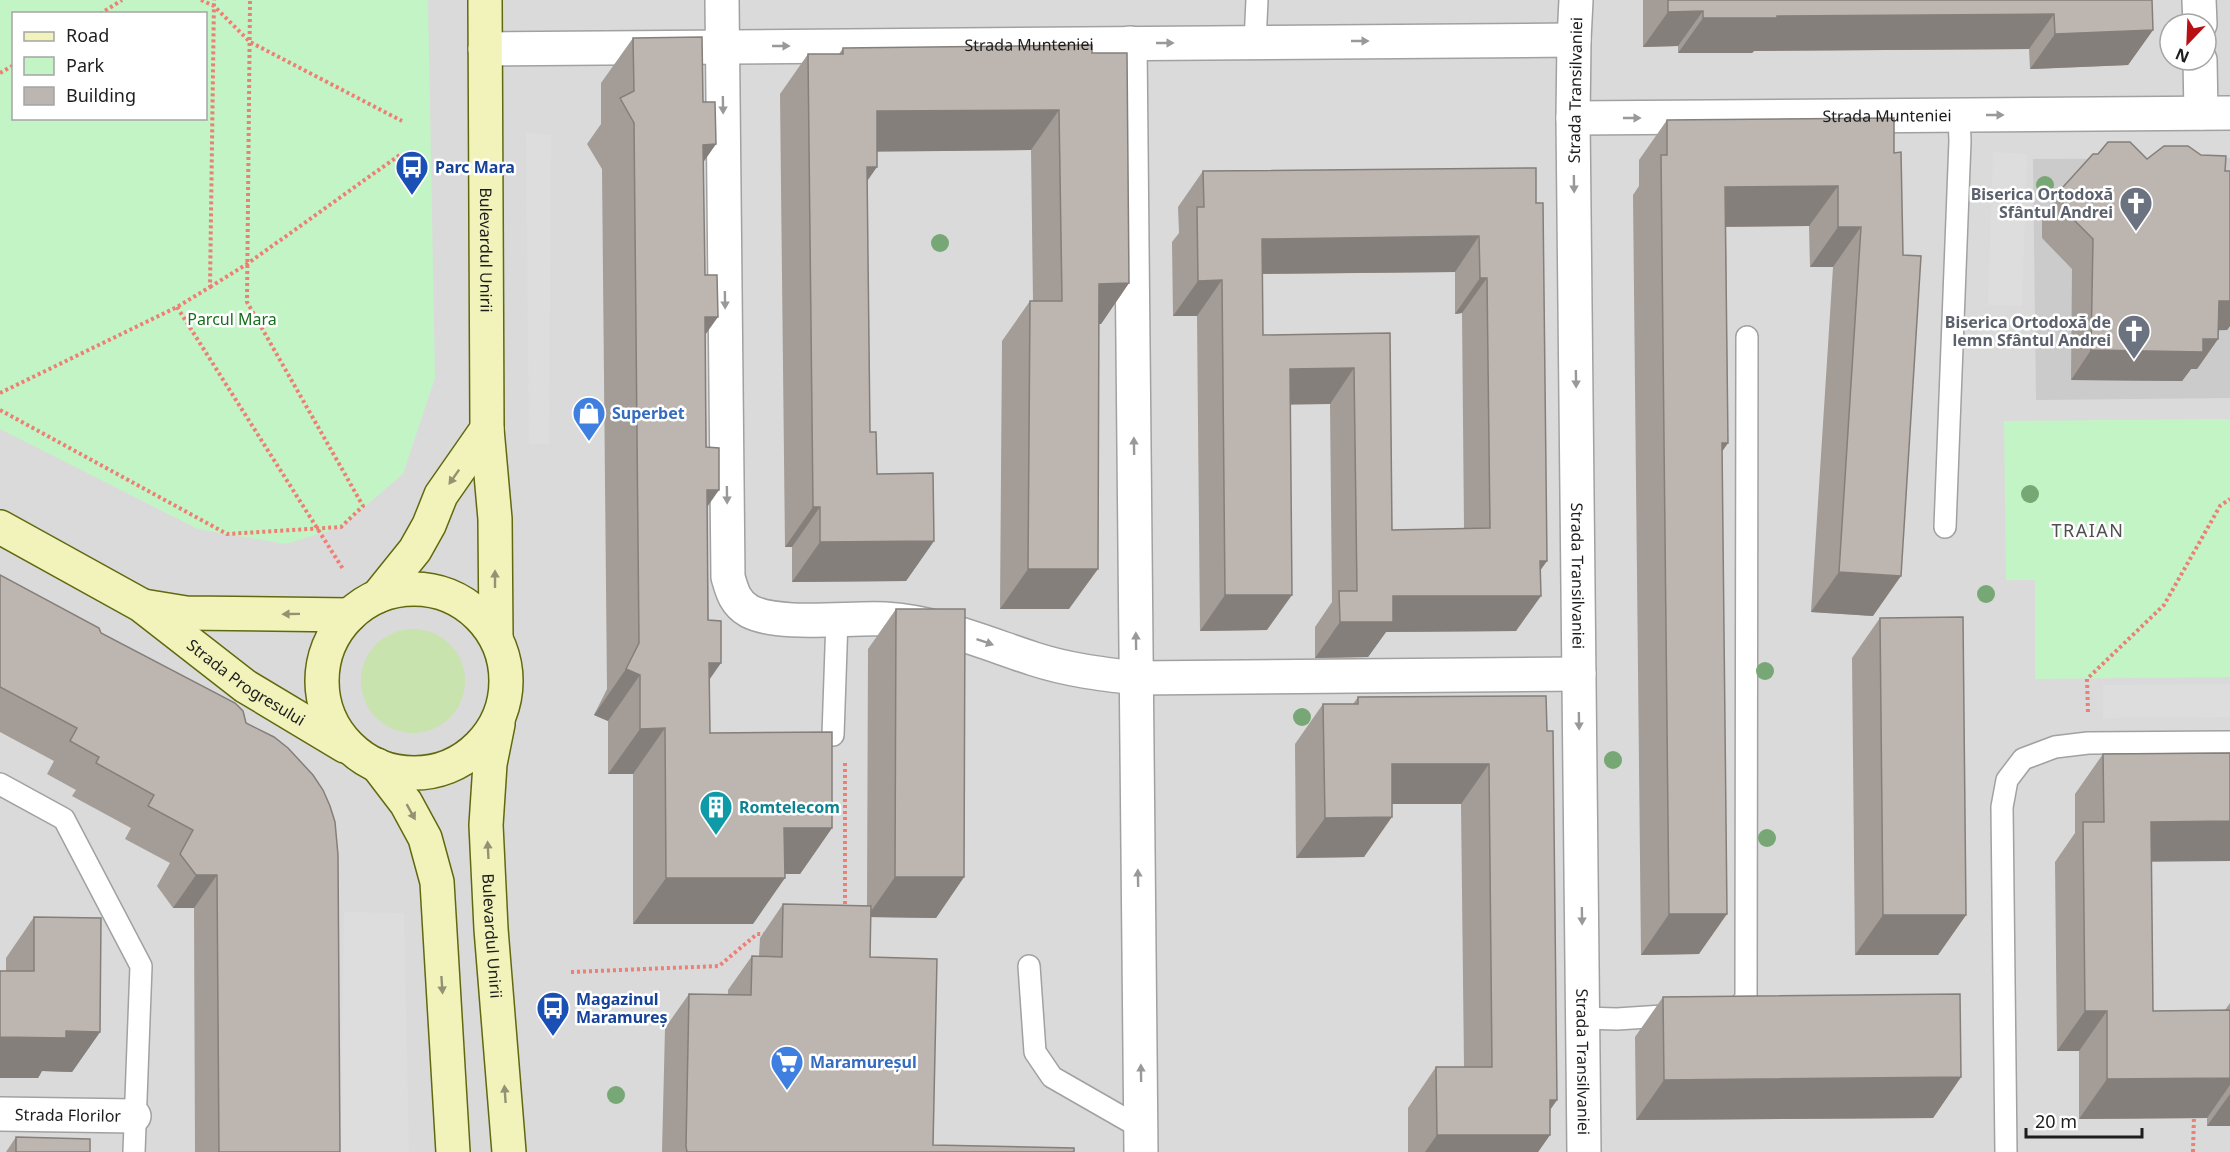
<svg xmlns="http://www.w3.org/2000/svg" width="2230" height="1152" font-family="'Noto Sans',sans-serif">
	<rect width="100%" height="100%" fill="#edeae3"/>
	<path fill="#dbdada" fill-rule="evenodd" d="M0 0H2230V1152H0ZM14 14H206V118H14ZM2170 24H2206V60H2170Z"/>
	<polygon fill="#cbcbcb" points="2230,158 2230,398 2036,400 2033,159"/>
	<circle fill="#c8e3ad" cx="413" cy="681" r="52"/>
	<g fill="#c3f4c6" fill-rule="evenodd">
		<path d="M0 0H428L435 378 403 474 341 527 286 544 198 529 0 429ZM14 14H206V118H14Z"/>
		<polygon points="2230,419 2230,677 2035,679 2035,580 2006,580 2004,421"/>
	</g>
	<g fill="#ddd">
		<polygon points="526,132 551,135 549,444 529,444"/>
		<polygon points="1993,152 2027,154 2022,306 1988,305"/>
		<polygon points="2230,684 2230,717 2103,718 2103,685"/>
		<polygon points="344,912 404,913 409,1152 340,1152"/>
	</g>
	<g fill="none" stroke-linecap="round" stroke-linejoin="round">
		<defs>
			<g id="lane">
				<polyline points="1255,42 1257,0"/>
				<polyline points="1945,527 1960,141 1959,115"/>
				<polyline points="833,735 837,619"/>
				<polyline points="0,784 64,819 141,966 134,1152"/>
				<polyline points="1029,966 1035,1052 1052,1077 1141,1128"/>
				<polyline points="1727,1011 1739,1007 1746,998 1747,337"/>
				<polyline points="1583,1018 1617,1019 1678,1015"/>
				<polyline points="2006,1152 2002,807 2007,780 2023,759 2055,747 2088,743 2230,742"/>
			</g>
			<g id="street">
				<path d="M722 0 728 577C732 591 735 603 749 611 779 627 850 617 885 619 937 622 985 643 1034 659 1068 670 1101 674 1136 678L1579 674"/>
				<path id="s1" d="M1576 0 1574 40 1573 118 1584 1152"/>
				<polyline points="2199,0 2200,24"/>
				<polyline points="1130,43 1141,1152"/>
				<path id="s2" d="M485 49 1574 40"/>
				<polyline points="2200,60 2201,113"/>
				<path id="s3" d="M1573 118 2230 113"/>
				<path id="s4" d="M0 1114 134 1116"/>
			</g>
			<g id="secondary">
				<path id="s5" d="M485 0 487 429 495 519 496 638"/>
				<path id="s6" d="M0 527 141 605 245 686 345 746"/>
				<circle cx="414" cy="681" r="92"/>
				<polyline points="378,596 415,550 429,525 441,495 487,429"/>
				<polyline points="143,606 186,613 350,615"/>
				<path id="s7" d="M498 724 490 764 486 825 491 929 509 1152"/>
				<polyline points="377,765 406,803 425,838 437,882 453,1152"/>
			</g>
		</defs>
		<use href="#lane" stroke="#a1a1a1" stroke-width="24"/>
		<use href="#street" stroke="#a1a1a1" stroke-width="36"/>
		<use href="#secondary" stroke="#61690e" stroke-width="36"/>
		<g stroke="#ed7f74" stroke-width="4" stroke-dasharray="3 3" stroke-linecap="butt">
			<polyline points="201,0 214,6 250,42 402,121"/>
			<polyline points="100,14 122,0"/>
			<polyline points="0,73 14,65"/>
			<polyline points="210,287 247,264 401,154"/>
			<polyline points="177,307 343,569"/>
			<polyline points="0,393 177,307 210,287 214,0"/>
			<polyline points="0,410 227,534 341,527 363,506 247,302 250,0"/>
			<polyline points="2088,712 2087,679 2164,605 2220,506 2230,499"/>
			<polyline points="845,763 845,908"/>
			<polyline points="571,972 719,966 757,934 766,934"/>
			<polyline points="2193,1152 2194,1114"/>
		</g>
		<use href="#lane" stroke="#fff" stroke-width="21"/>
		<use href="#street" stroke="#fff" stroke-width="33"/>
		<use href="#secondary" stroke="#f1f3bb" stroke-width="33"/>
	</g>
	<g fill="#76a775">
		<circle cx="2045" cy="185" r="9"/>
		<circle cx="940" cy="243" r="9"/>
		<circle cx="2030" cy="494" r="9"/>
		<circle cx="1986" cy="594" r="9"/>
		<circle cx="1765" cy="671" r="9"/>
		<circle cx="1302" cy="717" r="9"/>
		<circle cx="1613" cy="760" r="9"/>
		<circle cx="1767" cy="838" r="9"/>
		<circle cx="616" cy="1095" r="9"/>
	</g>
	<g fill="#a39c97" fill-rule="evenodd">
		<polygon points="1643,0 2152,0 2153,30 2128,65 2030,69 2029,49 1754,51 1752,53 1678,53 1678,46 1643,47"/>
		<polygon points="633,38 703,102 716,144 703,162 710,733 832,828 800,874 785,874 753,924 633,924 633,774 608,774 608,721 594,715 607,689 602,169 587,144 601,124 601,83"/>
		<polygon points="843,48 1092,53 1129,283 1101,324 1099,324 1069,609 1000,609 1002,341 1030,301 1033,301 1031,150 877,151 867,181 870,432 877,474 934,541 906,581 792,582 792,547 785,547 780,94 808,54 839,54"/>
		<polygon points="1894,118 1873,616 1811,612 1833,267 1810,267 1809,226 1726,227 1728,443 1722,451 1699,954 1641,955 1633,195 1639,186 1639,160 1667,120"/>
		<polygon points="2147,159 2225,171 2230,301 2230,326 2227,330 2218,330 2218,339 2197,369 2191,369 2182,381 2071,380 2072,269 2042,238 2042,217 2063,187"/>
		<path d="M1203 171 1536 203 1547 561 1540 570 1516 631 1386 632 1368 657 1315 658V627L1332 602 1330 404H1290L1267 630 1200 631 1197 316H1173L1172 242 1179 233 1178 207ZM1455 272V314L1462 313 1464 528 1392 530 1390 333 1263 335 1262 274Z"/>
		<polygon points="0,575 101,633 235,703 340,1152 195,1152 194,908 173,908 157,886 170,863 125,839 131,828 72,796 76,790 47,774 54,761 0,732"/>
		<polygon points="896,609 964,877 936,918 871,917 870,957 933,1145 1074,1152 662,1152 665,1028 689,994 728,995 728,990 752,956 759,956 760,938 783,904 867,906 868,649"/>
		<polygon points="1880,618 1966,915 1938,955 1855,955 1852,658"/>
		<polygon points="1546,696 1557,1100 1550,1110 1550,1135 1538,1152 1408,1152 1408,1108 1436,1067 1464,1067 1461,804 1392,804 1364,857 1296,858 1295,744 1323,704 1353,704 1358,697"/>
		<polygon points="2230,753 2230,861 2151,861 2153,1011 2225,1010 2230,1003 2230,1126 2207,1126 2207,1118 2079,1119 2079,1051 2057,1051 2055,862 2075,833 2075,794 2103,754"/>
		<polygon points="34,917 100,1032 72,1072 42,1071 38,1078 6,971 6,958"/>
		<polygon points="1663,997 1961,1077 1933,1118 1636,1120 1635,1037"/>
		<polygon points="16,1137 90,1152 6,1152"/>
	</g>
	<g fill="#847f7b">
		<polygon points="1703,11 1678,46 1643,47 1668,12"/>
		<polygon points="2054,14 2029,49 1754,51 1752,53 1678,53 1703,18 1777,16"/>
		<polygon points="2153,30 2128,65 2030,69 2055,34"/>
		<polygon points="1059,110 1031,150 848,152 877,111"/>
		<polygon points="716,144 684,190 703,145"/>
		<polygon points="867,167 877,167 849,207"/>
		<polygon points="1838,186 1809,226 1697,227 1725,187"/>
		<polygon points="1838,227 1861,227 1833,267 1810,267"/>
		<polygon points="1479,236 1455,272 1237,274 1262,239"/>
		<polygon points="1480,278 1487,278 1462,313 1455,314"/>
		<polygon points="1222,280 1197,316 1173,316 1198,281"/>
		<polygon points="1129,283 1101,324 1071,324 1099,284"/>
		<polygon points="2219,301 2230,301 2230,326 2227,330 2198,331"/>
		<polygon points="705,317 718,317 685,363"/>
		<polygon points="2203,339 2218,339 2197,369 2191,369 2182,381 2071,380 2091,350"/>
		<polygon points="1354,368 1330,404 1265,405 1290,369"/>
		<polygon points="1722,443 1728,443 1700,483"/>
		<polygon points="707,490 719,490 687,536"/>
		<polygon points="813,507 820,507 792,547 785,547"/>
		<polygon points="934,541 906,581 792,582 820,542"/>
		<polygon points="1540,561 1547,561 1522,596 1541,596 1516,631 1386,632 1368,657 1315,658 1340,622 1393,596"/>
		<polygon points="1028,569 1098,569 1069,609 1000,609"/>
		<polygon points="1839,572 1901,576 1873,616 1811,612"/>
		<polygon points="1225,595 1292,595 1267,630 1200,631"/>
		<polygon points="709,663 721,663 689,709"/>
		<polygon points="626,669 640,675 608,721 594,715"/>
		<polygon points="665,728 633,774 608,774 640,729"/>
		<polygon points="1392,764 1489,764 1461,804 1364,804"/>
		<polygon points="1392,817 1364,857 1296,858 1325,818"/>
		<polygon points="2230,821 2230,861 2123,862 2151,822"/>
		<polygon points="784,828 832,828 800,874 752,874"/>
		<polygon points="196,875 217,875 194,908 173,908"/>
		<polygon points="895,877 964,877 936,918 867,917"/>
		<polygon points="666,878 785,878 753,924 633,924"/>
		<polygon points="1669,914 1727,914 1699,954 1641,955"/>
		<polygon points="1883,915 1966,915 1938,955 1855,955"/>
		<polygon points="2085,1011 2107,1011 2079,1051 2057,1051"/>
		<polygon points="66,1031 100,1032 72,1072 42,1071 38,1078 0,1078 0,1037"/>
		<polygon points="1961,1077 1933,1118 1636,1120 1664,1080"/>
		<polygon points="2230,1078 2230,1085 2207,1118 2079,1119 2107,1079"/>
		<polygon points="2230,1094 2230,1126 2207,1126"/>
		<polygon points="1550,1100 1557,1100 1532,1135 1550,1135 1538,1152 1425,1152 1437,1135"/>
	</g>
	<g fill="#bdb5b0" stroke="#847f7b" stroke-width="1.5" fill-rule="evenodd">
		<polygon points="1668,0 2152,0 2153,30 2055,34 2054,14 1777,16 1777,18 1703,18 1703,11 1668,12"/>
		<polygon points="702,37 703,102 715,102 716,144 703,145 705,275 717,275 718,317 705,317 706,447 719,448 719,490 707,490 708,620 721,621 721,663 709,663 710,733 832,732 832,828 784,828 785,878 666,878 665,728 640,729 640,675 626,669 639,643 634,123 620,98 634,91 633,38"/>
		<polygon points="1092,45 1092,53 1127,53 1129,283 1099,284 1098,569 1028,569 1030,301 1062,301 1059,110 877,111 877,167 867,167 870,432 876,432 877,474 933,473 934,541 820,542 820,507 813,507 808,54 843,54 843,48"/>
		<polygon points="1894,118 1894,153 1901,152 1903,255 1921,256 1901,576 1839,572 1861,227 1838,227 1838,186 1725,187 1728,443 1722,443 1727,914 1669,914 1661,155 1667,155 1667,120"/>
		<polygon points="2108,142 2130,142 2147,159 2164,146 2188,146 2201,155 2226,156 2225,171 2230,171 2230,301 2219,301 2218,339 2203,339 2203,352 2091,350 2093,239 2063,209 2063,187 2093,154 2098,154"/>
		<path d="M1536 168V203H1543L1547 561H1540L1541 596H1393V622H1340L1339 591H1357L1354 368 1290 369 1292 595H1225L1222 280 1198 281 1197 207H1204L1203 171ZM1479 236 1480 278H1487L1490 528 1392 530 1390 333 1263 335 1262 239Z"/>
		<polygon points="0,575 99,628 101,633 235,703 243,711 246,723 274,737 288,748 313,775 323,790 330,806 335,822 338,855 340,1152 219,1152 217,875 196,875 180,854 193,830 148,806 154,795 96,763 99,757 70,741 77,728 0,687"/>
		<polygon points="896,609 965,609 964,877 895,877"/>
		<polygon points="1963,617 1966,915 1883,915 1880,618"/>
		<polygon points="1546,696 1547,731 1553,731 1557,1100 1550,1100 1550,1135 1437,1135 1436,1067 1492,1067 1489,764 1392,764 1392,817 1325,818 1323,704 1358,704 1358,697"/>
		<polygon points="2230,753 2230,821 2151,822 2153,1011 2230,1010 2230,1078 2107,1079 2107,1011 2085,1011 2083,822 2104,822 2103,754"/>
		<polygon points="783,904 871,906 870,957 937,959 933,1145 1074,1148 1074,1152 687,1152 686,1146 689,994 751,995 752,956 782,957"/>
		<polygon points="34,917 101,918 100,1032 66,1031 66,1038 0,1037 0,971 34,971"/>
		<polygon points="1960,994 1961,1077 1664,1080 1663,997"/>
		<polygon points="16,1137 90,1139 90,1152 16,1152"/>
	</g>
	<defs><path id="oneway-solid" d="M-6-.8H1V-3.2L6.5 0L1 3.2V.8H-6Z" transform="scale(1.5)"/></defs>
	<g fill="#999">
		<use href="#oneway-solid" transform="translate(1360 41)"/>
		<use href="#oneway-solid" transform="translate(1165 43)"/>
		<use href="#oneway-solid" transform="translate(781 46)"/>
		<use href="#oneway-solid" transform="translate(723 105) rotate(89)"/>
		<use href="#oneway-solid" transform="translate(1995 115)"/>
		<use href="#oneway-solid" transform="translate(1632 118)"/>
		<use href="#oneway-solid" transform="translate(1574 184) rotate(89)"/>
		<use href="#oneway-solid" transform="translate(725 300) rotate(89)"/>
		<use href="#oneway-solid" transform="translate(1576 379) rotate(89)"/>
		<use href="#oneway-solid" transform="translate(1134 446) rotate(-91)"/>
		<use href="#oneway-solid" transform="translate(727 495) rotate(89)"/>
		<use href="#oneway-solid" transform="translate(1136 641) rotate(-91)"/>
		<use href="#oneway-solid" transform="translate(985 642) rotate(19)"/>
		<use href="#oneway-solid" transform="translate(1579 721) rotate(89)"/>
		<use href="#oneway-solid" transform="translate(1138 878) rotate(-91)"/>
		<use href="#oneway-solid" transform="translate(1582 916) rotate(89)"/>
		<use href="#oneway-solid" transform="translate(1141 1073) rotate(-91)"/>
	</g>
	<g fill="#929374">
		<use href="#oneway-solid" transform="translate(454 477) rotate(125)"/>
		<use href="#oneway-solid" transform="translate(495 579) rotate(-90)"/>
		<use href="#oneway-solid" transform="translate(291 614) rotate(179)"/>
		<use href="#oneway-solid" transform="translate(411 812) rotate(61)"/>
		<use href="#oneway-solid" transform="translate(488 850) rotate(-93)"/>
		<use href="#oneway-solid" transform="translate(442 985) rotate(86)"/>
		<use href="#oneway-solid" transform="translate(505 1094) rotate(-94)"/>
	</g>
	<defs>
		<symbol id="bus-pin" viewBox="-11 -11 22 30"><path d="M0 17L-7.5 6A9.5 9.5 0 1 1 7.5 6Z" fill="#1a4fb4" stroke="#fff"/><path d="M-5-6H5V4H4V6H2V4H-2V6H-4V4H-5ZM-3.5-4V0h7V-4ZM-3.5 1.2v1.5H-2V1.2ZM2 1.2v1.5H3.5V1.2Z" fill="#fff"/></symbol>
		<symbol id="church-pin" viewBox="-11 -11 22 30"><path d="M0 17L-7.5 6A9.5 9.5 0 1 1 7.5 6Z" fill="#6b7280" stroke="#fff"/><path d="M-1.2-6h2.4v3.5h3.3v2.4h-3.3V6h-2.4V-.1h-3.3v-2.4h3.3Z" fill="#fff"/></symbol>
		<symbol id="shop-pin" viewBox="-11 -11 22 30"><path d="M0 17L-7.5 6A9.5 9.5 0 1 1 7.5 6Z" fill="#3f7fe0" stroke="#fff"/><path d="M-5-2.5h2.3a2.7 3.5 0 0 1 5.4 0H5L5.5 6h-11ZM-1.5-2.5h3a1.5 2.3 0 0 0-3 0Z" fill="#fff"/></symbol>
		<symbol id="building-pin" viewBox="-11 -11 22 30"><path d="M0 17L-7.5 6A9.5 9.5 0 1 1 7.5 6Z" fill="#0f9aa8" stroke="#fff"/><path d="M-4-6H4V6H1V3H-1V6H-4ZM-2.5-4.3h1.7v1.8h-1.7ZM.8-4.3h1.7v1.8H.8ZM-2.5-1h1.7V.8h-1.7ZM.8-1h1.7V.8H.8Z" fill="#fff"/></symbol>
		<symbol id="supermarket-pin" viewBox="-11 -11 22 30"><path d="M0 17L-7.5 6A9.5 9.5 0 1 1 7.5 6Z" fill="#3f7fe0" stroke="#fff"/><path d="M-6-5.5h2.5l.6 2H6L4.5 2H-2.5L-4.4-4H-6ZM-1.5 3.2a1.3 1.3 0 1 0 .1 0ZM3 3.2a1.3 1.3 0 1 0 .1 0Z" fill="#fff"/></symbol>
	</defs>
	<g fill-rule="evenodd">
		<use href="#bus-pin" x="393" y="148" width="38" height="52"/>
		<use href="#church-pin" x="2117" y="184" width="38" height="52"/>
		<use href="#church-pin" x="2115" y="312" width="38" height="52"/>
		<use href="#shop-pin" x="570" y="394" width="38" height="52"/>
		<use href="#building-pin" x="697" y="788" width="38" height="52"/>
		<use href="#bus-pin" x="534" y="989" width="38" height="52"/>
		<use href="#supermarket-pin" x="768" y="1043" width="38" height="52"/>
	</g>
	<g text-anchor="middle" stroke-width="5" stroke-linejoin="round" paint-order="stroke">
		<g font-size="16" fill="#1d1d1d" stroke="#fff">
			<text dy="6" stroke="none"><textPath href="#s2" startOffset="544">Strada Munteniei</textPath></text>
			<text transform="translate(1575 90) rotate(-89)" y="6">Strada Transilvaniei</text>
			<text dy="6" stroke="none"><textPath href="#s3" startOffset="314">Strada Munteniei</textPath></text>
			<text dy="6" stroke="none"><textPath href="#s5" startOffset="250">Bulevardul Unirii</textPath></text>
			<text dy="6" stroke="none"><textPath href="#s1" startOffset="576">Strada Transilvaniei</textPath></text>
			<text dy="6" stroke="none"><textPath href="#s6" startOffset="292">Strada Progresului</textPath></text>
			<text dy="6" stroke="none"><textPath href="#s7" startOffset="213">Bulevardul Unirii</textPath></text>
			<text dy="6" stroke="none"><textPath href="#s1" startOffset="1062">Strada Transilvaniei</textPath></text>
			<text dy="6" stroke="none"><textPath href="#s4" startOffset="68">Strada Florilor</textPath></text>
		</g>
		<g font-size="16" font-weight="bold" fill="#164399" stroke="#fff" text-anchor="start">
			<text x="435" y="173">Parc Mara</text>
			<text x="576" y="1005">Magazinul<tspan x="576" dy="18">Maramureș</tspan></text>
		</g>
		<g font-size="16" font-weight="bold" fill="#5b616d" stroke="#fff" text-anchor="end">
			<text x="2113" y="200">Biserica Ortodoxă<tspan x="2113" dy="18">Sfântul Andrei</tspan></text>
			<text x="2111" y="328">Biserica Ortodoxă de<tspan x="2111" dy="18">lemn Sfântul Andrei</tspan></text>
		</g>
		<g font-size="16" fill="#15701b" stroke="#fff">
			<text x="232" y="325">Parcul Mara</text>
		</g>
		<g font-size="16" font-weight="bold" fill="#366cbe" stroke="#fff" text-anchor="start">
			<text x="612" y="419">Superbet</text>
			<text x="810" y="1068">Maramureșul</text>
		</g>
		<g font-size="16" font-weight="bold" fill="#0d838f" stroke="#fff" text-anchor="start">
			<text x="739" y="813">Romtelecom</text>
		</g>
		<g font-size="18" letter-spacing="1.5" fill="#505050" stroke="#fff">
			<text x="2088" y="537">TRAIAN</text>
		</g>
	</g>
	<rect x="12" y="12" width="195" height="108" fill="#ffffff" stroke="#a5a5a5" stroke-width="1.5"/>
	<rect x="24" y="32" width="30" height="9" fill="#f1f3bb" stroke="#a5a5a5" stroke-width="1.5"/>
	<text x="66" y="42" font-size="18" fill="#1d1d1d">Road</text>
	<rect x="24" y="57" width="30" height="18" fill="#c3f4c6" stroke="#a5a5a5" stroke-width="1.5"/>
	<text x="66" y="72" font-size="18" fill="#1d1d1d">Park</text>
	<rect x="24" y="87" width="30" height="18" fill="#bdb5b0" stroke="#a5a5a5" stroke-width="1.5"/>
	<text x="66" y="102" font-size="18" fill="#1d1d1d">Building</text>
	<g transform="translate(2188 42) rotate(203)"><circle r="28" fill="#ffffff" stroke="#a5a5a5" stroke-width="1.5"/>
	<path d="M0-4.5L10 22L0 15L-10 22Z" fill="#b81114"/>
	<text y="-9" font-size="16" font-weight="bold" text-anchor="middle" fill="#1d1d1d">N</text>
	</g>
	<path d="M2026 1128v9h116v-9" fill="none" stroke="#1d1d1d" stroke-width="3"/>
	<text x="2035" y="1128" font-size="18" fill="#1d1d1d" stroke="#ffffff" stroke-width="4.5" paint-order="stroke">20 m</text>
</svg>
